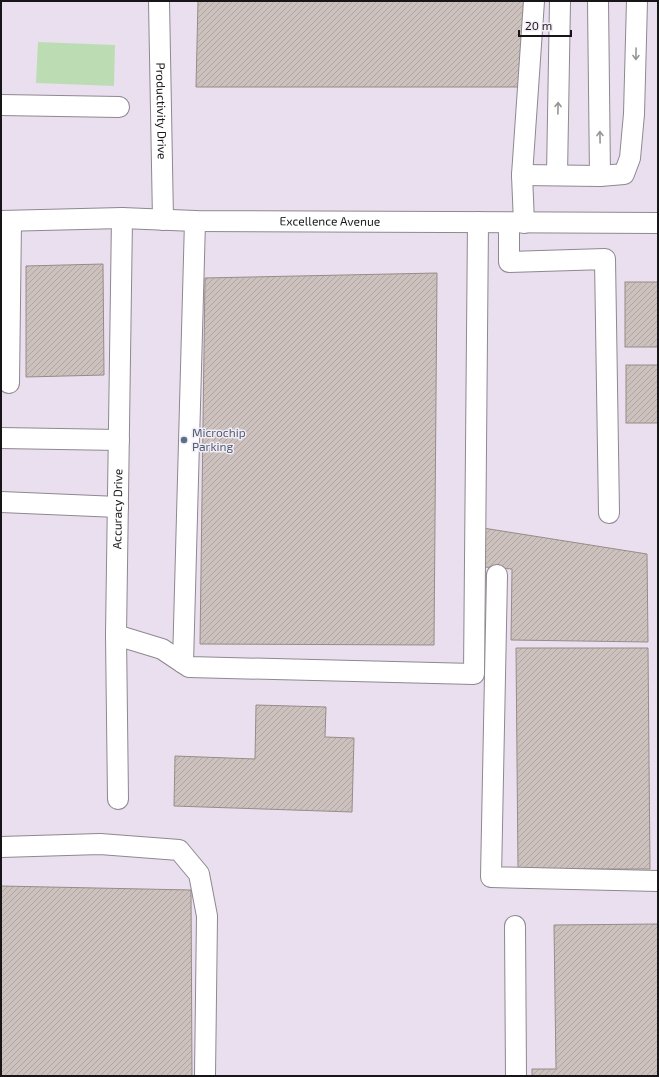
<svg xmlns="http://www.w3.org/2000/svg" width="659" height="1077" font-family="'Exo 2',sans-serif">
	<defs>
		<pattern id="building-hatch" width="6" height="6" patternUnits="userSpaceOnUse"><rect width="6" height="6" fill="#cdc1bd"/><path d="M-1 1l2-2M0 6l6-6M5 7l2-2" fill="none" stroke="#afa5a2"/></pattern>
	</defs>
	<rect width="100%" height="100%" fill="#f3ecf5"/>
	<rect fill="#eadfee" x="1" y="1" width="657" height="1075"/>
	<polygon fill="#bcddb4" points="38,42 115,45 114,86 36,83"/>
	<g fill="url(#building-hatch)" stroke="#978c89">
		<polygon points="198,1 526,1 527,87 196,87"/>
		<polygon points="103,264 104,375 26,377 26,266"/>
		<polygon points="437,273 434,645 200,644 205,278"/>
		<rect x="625" y="282" width="33" height="65"/>
		<rect x="626" y="365" width="32" height="58"/>
		<polygon points="483,528 647,554 648,642 511,640 512,569 484,567"/>
		<polygon points="516,648 648,648 650,869 518,869"/>
		<polygon points="256,705 326,707 325,737 354,738 352,812 174,806 175,756 255,759"/>
		<polygon points="1,886 191,890 192,1076 1,1076"/>
		<polygon points="658,924 658,1076 532,1076 532,1069 556,1069 554,925"/>
	</g>
	<g fill="none" stroke-linecap="round" stroke-linejoin="round">
		<defs>
			<g id="minor">
				<path id="s1" d="M159 1 163 220"/>
				<polyline points="598,1 600,176"/>
				<polyline points="1,105 119,107"/>
				<polyline points="522,175 600,176 624,174 630,158 634,114 637,1"/>
				<polyline points="557,175 560,1"/>
				<path id="s2" d="M1 221 122 218 195 221 658 223"/>
				<polyline points="509,223 509,262 605,259 609,513"/>
				<polyline points="524,223 522,175 534,1"/>
				<polyline points="9,383 11,221"/>
				<polyline points="1,438 119,440"/>
				<polyline points="1,502 118,507"/>
				<polyline points="497,575 491,877 658,881"/>
				<polyline points="116,635 162,649 189,667 474,674 478,222"/>
				<polyline points="183,663 195,221"/>
				<path id="s3" d="M118 799 116 635 122 218"/>
				<polyline points="1,847 100,844 179,850 199,874 207,916 205,1076"/>
				<polyline points="515,926 516,1076"/>
			</g>
		</defs>
		<use href="#minor" stroke="#8e8890" stroke-width="22"/>
		<use href="#minor" stroke="#fff" stroke-width="20"/>
	</g>
	<defs><path id="oneway-shaft" d="M-6 0H5M1.5-3L5.5 0L1.5 3" fill="none" stroke-width="1.6" stroke-linecap="round" stroke-linejoin="round"/></defs>
	<g stroke="#979697">
		<use href="#oneway-shaft" transform="translate(636 54) rotate(91)"/>
		<use href="#oneway-shaft" transform="translate(558 108) rotate(-89)"/>
		<use href="#oneway-shaft" transform="translate(600 137) rotate(-91)"/>
	</g>
	<circle fill="#5c6f8a" stroke="#f3ecf5" stroke-width="1.5" cx="184" cy="440" r="4"/>
	<g text-anchor="middle" stroke-width="3" stroke-linejoin="round" paint-order="stroke">
		<g font-size="12" fill="#171518" stroke="#f3ecf5">
			<text dy="4" stroke="none"><textPath href="#s1" startOffset="110">Productivity Drive</textPath></text>
			<text dy="4" stroke="none"><textPath href="#s2" startOffset="329">Excellence Avenue</textPath></text>
			<text dy="4" stroke="none"><textPath href="#s3" startOffset="290">Accuracy Drive</textPath></text>
		</g>
		<g font-size="12" fill="#4e5e75" stroke="#f3ecf5" text-anchor="start">
			<text x="192" y="437">Microchip<tspan x="192" dy="14">Parking</tspan></text>
		</g>
	</g>
	<rect width="659" height="1077" fill="none" stroke="#171518" stroke-width="4"/>
	<path d="M519 30v6h52v-6" fill="none" stroke="#171518" stroke-width="2"/>
	<text x="525" y="30" font-size="12" fill="#171518" stroke="#f3ecf5" stroke-width="3" paint-order="stroke">20 m</text>
</svg>
